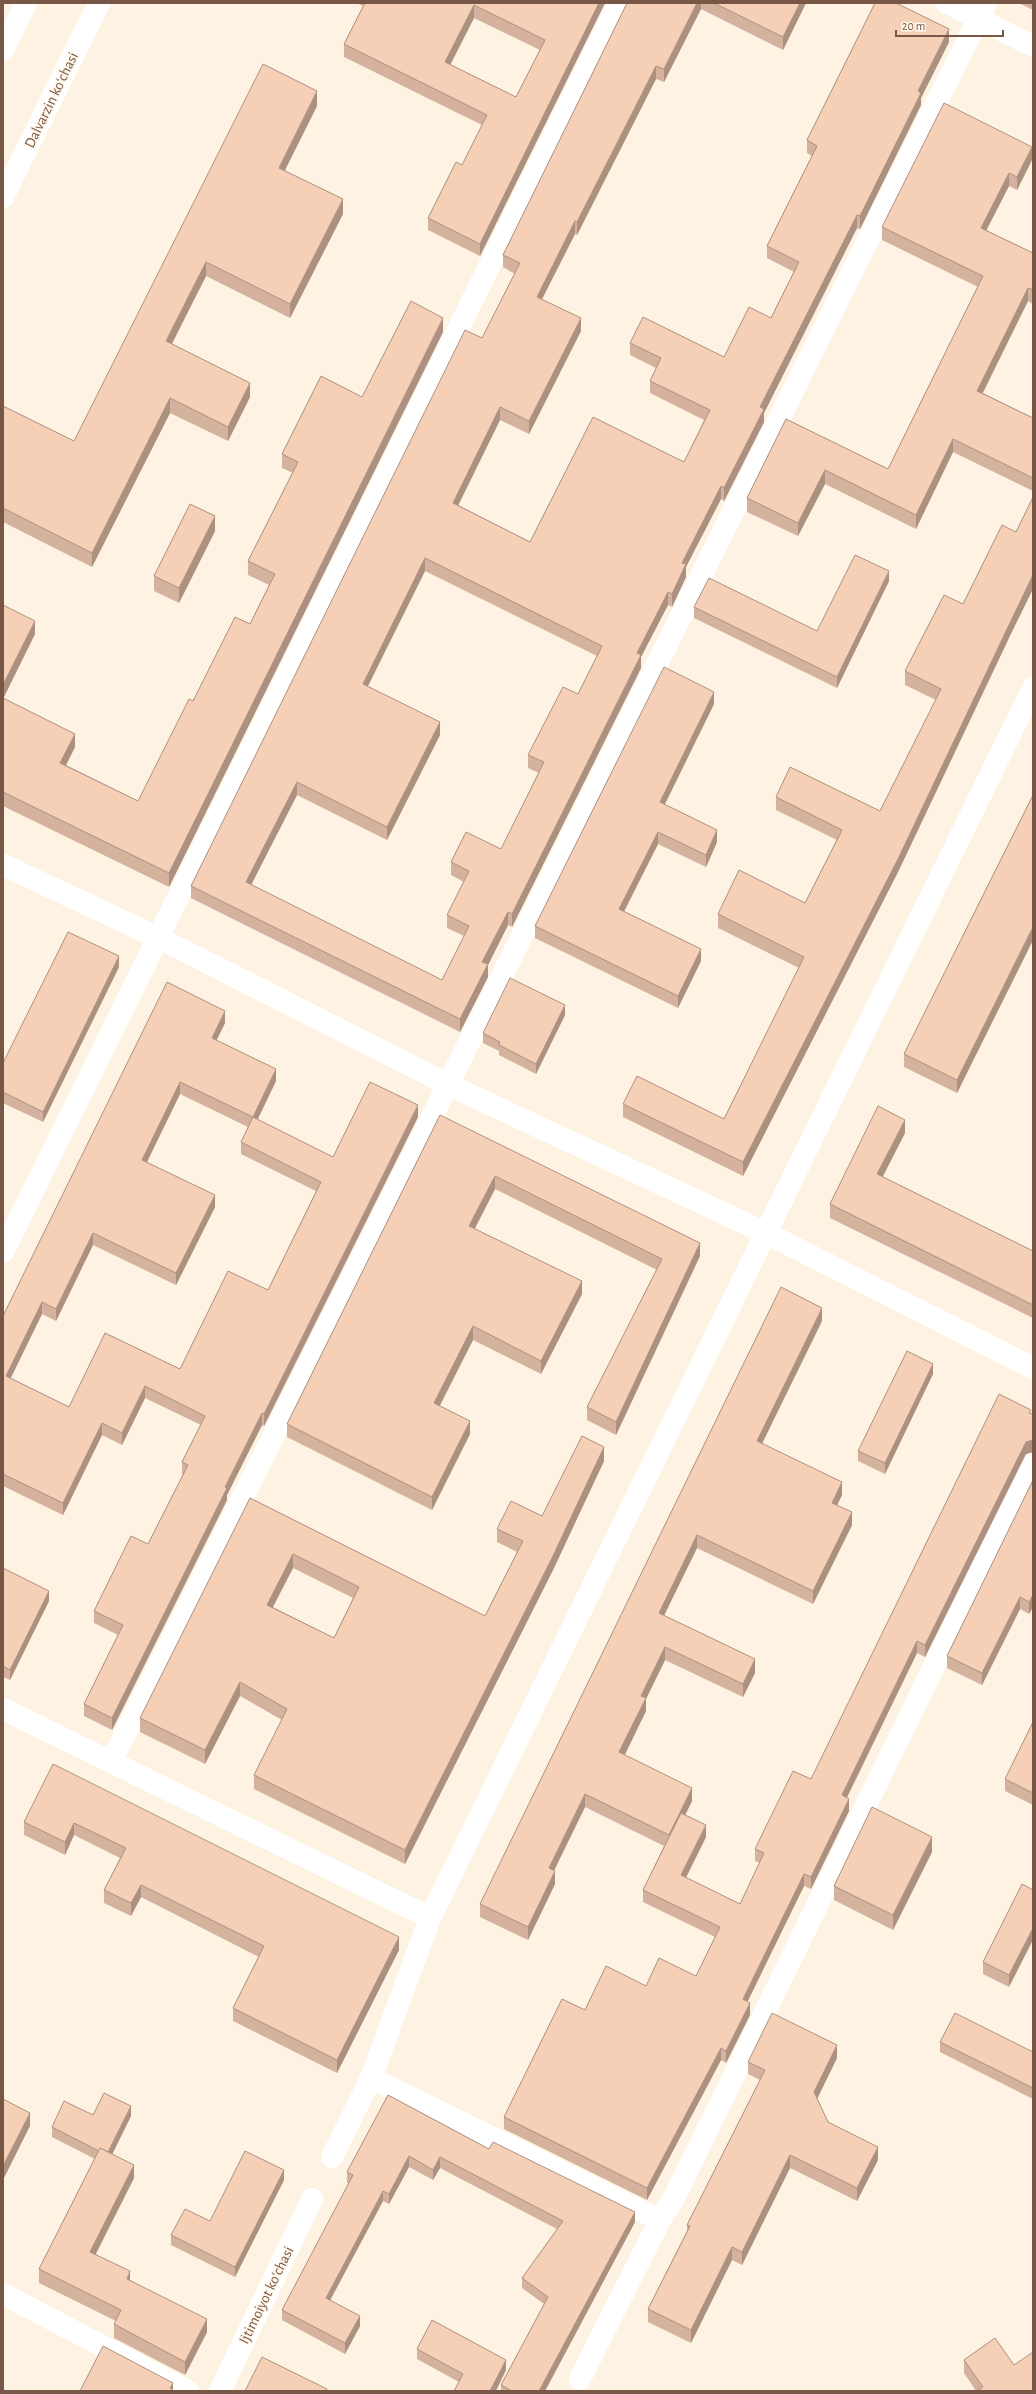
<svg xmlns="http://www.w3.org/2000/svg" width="1036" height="2394" font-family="'Alegreya Sans',sans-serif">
	<rect width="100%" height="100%" fill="#fef3e2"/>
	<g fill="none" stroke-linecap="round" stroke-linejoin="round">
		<g stroke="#fff" stroke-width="22">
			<polyline points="947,3 1033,46"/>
			<polyline points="1033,688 430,1918 371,2078 660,2220 674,2198 1033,1464"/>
			<polyline points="3,865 159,938 449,1085 766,1233 1033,1368"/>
			<polyline points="3,1252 619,3"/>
			<polyline points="3,1709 430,1918"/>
			<polyline points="111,1762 986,3"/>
			<polyline points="332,2157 371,2078"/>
			<polyline points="3,2294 188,2391"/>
			<polyline points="580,2379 660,2220"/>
			<polyline points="220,2391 312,2199"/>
		</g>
		<g stroke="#fff" stroke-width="22">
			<polyline points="3,50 26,3"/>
			<polyline points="3,197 99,3"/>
		</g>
	</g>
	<g fill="#d4b29d" fill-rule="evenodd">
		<path d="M356 3H605L480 256 428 230V218L462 165 482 125 344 57V44L363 6ZM474 18 540 50 516 97 450 65Z"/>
		<path d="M627 3H806L783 50 701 9 664 82 656 79 577 235 575 234 542 299 581 331 529 434 500 420 458 505 530 542 684 462 704 420 650 393V381L656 368 630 355V343L724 357 771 318 794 272 767 258V246L812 156 807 153V140L949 42 921 98V105L860 229 857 228 764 413V422L724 501 721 499 686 567V577L672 607 668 605 641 657V668L512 927 508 925 488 965V977L460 1032 191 898V886L482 338 515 274 503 267V255ZM425 571 597 656 578 694 528 755V768L539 773 501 849 451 862V875L464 882 447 915V928L464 936 442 980 251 885 297 795 387 840 440 735 368 686Z"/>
		<polygon points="1019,3 1033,3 1033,10"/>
		<polygon points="317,106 285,170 343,214 290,318 206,276 172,344 250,397 228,441 170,413 92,567 3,522 3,406 74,441"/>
		<polygon points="1032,160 1017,190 1009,186 986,230 1033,253 1033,304 1028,301 983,393 1033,418 1033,491 953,452 916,529 825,484 798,536 747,512 747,498 786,419 888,469 978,287 882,240 882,227"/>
		<polygon points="443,332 169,887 3,806 3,605 35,634 3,698 75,747 66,765 138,801 193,701 250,624 269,585 248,575 248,561 293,473 282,468 282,454 362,397"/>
		<polygon points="215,531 179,603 154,591 154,576"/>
		<polygon points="1016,532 1008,640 899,870 743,1176 623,1117 623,1104 724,1119 799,968 718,928 718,914 805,903 837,840 776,810 776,797 880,811 936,700 905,685 905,671 963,604"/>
		<polygon points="889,581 837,688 694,618 694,607 817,631"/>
		<polygon points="714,704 665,804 717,842 706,867 658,844 624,912 701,961 678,1008 535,938 535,926"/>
		<polygon points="1033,795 1033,942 1032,942 957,1093 904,1067 904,1054"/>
		<polygon points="119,967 43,1122 3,1103 3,1063"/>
		<polygon points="565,1015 536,1074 499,1055 499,1051 483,1043 483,1033"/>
		<path d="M225 1023 216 1040 276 1081 257 1120 333 1157 418 1117 264 1426 262 1425 227 1495V1500L112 1730 84 1716V1704L118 1635 94 1623V1611L148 1544 183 1475 182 1474V1462L201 1425 145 1398 122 1445 102 1435 63 1515 3 1486V1316ZM180 1094 248 1127 241 1142V1154L316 1191 268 1290 180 1369 69 1407 10 1378 42 1314 56 1321 93 1245 176 1285 215 1207 147 1162Z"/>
		<polygon points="440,1115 700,1256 616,1435 587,1420 587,1407 657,1270 495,1189 475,1229 582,1294 541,1374 473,1340 440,1406 470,1434 432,1510 287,1437 287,1424"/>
		<polygon points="905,1133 882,1177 1033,1251 1033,1318 830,1218 830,1204"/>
		<polygon points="822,1321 762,1443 842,1495 837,1505 852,1525 813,1604 697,1548 664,1615 755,1673 743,1697 665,1660 646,1699 646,1711 625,1755 692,1801 685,1815 706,1837 686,1878 740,1904 760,1863 755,1861 755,1849 811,1779 1031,1413 1033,1414 1033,1452 1026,1454 925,1657 917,1653 847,1798 849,1811 811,1889 804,1886 747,2002 750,2015 726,2063 721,2060 647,2200 504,2129 504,2117 585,2010 646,1986 696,1976 715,1937 643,1902 643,1890 664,1846 585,1807 554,1870 555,1884 528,1940 480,1917 480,1904"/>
		<polygon points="933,1374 885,1474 858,1461 858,1451"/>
		<path d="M604 1461 553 1570 405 1864 254 1789V1775L282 1720 240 1696 205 1764 140 1732V1718L250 1498 485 1616 517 1552 497 1542V1529L542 1516ZM293 1568 353 1598 334 1638 273 1607Z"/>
		<polygon points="1033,1480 1033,1607 1029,1614 1020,1609 982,1685 947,1668 947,1656"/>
		<polygon points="3,1568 49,1601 10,1680 3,1677"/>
		<polygon points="1033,1722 1033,1805 1005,1791 1005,1779"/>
		<polygon points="53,1764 399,1950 337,2073 233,2021 233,2008 259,1957 141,1897 131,1916 104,1903 104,1890 120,1858 74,1835 65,1855 24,1835 24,1822"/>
		<polygon points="932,1852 893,1930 834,1900 834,1886"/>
		<polygon points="1033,1890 1009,1987 983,1974 983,1962"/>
		<polygon points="940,2042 1033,2052 1033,2099 940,2052"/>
		<polygon points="837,2058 817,2099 828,2122 878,2160 857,2201 790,2168 742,2265 732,2260 691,2343 648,2322 648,2309 687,2231 687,2225 760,2080 748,2074 748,2062"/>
		<polygon points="388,2095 489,2149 635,2222 545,2391 501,2391 501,2385 544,2304 522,2288 522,2278 557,2229 440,2168 433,2180 409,2167 389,2204 383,2201 330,2300 360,2326 345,2354 282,2320 282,2310 349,2183 347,2183 347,2172"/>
		<polygon points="93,2115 131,2116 112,2154 134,2178 96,2254 130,2280 207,2332 185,2375 114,2338 114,2324 116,2321 39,2283 39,2269 95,2159 52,2137 52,2127"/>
		<polygon points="284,2180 235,2277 171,2245 171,2235 210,2221"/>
		<polygon points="417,2349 506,2370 459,2382 417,2359"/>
		<polygon points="964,2360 1014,2365 1033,2391 976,2391 964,2373"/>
	</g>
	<g fill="#ac9180">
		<polygon points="599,3 605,3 480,256 480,244"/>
		<polygon points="697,3 701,3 701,9 664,82 664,69"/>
		<polygon points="800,3 806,3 783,50 783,37"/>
		<polygon points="474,5 474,18 445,75 445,62"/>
		<polygon points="949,29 949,42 921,98 921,105 860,229 860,216 918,91"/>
		<polygon points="656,66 656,79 577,235 577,222"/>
		<polygon points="317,91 317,106 279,182 279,168"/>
		<polygon points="1032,147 1032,160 1017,190 1017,177"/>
		<polygon points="1009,173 1009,186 981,241 981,228"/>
		<polygon points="343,199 343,214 290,318 290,304"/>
		<polygon points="857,215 857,228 764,413 764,422 724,501 724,488 760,407"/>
		<polygon points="575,221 575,234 537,309 537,297"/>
		<polygon points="206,262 206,276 166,355 166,341"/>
		<polygon points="1028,288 1028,301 977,404 977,391"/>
		<polygon points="443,318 443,332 169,887 169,873"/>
		<polygon points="581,318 581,331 529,434 529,421"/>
		<polygon points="250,383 250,397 228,441 228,427"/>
		<polygon points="170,398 170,413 92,567 92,553"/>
		<polygon points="500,407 500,420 453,516 453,503"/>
		<polygon points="953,439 953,452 916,529 916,515"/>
		<polygon points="825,470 825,484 798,536 798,523"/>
		<polygon points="721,486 721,499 686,567 686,577 672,607 672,594 682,563"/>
		<polygon points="215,516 215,531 179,603 179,588"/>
		<polygon points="425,558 425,571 363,696 363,684"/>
		<polygon points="889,571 889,581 837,688 837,677"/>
		<polygon points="1033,575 1033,589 1008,640 899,870 743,1176 743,1162"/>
		<polygon points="668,592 668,605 641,657 641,668 512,927 512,914 637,653"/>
		<polygon points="35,621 35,634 3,699 3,685"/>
		<polygon points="714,692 714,704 660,814 660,802"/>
		<polygon points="440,722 440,735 387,840 387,827"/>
		<polygon points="75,734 75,747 60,777 60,763"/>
		<polygon points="297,782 297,795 246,895 246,882"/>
		<polygon points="717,830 717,842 706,867 706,855"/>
		<polygon points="658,832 658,844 619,921 619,909"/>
		<polygon points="508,912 508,925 488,965 488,977 460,1032 460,1019 482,962"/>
		<polygon points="1032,929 1032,942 957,1093 957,1080"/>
		<polygon points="701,949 701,961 678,1008 678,996"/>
		<polygon points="119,956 119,967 43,1122 43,1112"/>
		<polygon points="565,1005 565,1015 536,1074 536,1064"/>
		<polygon points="225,1011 225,1023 212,1050 212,1038"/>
		<polygon points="276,1069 276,1081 253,1129 253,1117"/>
		<polygon points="180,1082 180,1094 142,1172 142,1160"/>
		<polygon points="418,1105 418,1117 264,1426 264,1414"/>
		<polygon points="905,1120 905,1133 877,1188 877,1174"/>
		<polygon points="495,1176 495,1189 469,1239 469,1226"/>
		<polygon points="4,1188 4,1201 3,1203 3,1190"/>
		<polygon points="215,1195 215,1207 176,1285 176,1273"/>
		<polygon points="93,1233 93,1245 56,1321 56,1309"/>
		<polygon points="700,1243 700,1256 616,1435 616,1422"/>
		<polygon points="582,1281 582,1294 541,1374 541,1361"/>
		<polygon points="42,1302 42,1314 6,1388 6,1376"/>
		<polygon points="822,1308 822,1321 757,1454 757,1441"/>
		<polygon points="473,1326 473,1340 434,1416 434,1403"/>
		<polygon points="933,1364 933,1374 885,1474 885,1463"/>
		<polygon points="145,1386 145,1398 122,1445 122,1433"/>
		<polygon points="262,1413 262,1425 227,1495 227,1500 112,1730 112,1718"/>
		<polygon points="470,1421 470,1434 432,1510 432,1497"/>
		<polygon points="102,1423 102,1435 63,1515 63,1503"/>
		<polygon points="1033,1440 1033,1452 1026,1454 925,1657 925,1645 1026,1442"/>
		<polygon points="604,1447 604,1461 553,1570 405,1864 405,1850"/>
		<polygon points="842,1482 842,1495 832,1516 832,1503"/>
		<polygon points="852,1512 852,1525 813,1604 813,1591"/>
		<polygon points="697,1535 697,1548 659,1626 659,1613"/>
		<polygon points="293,1554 293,1568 267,1618 267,1605"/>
		<polygon points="49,1591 49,1601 10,1680 10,1670"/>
		<polygon points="1033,1595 1033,1607 1029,1614 1029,1602"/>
		<polygon points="1020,1597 1020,1609 982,1685 982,1673"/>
		<polygon points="917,1641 917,1653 842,1807 842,1795"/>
		<polygon points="665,1647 665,1660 646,1699 646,1711 619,1766 619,1752 641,1696"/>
		<polygon points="755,1659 755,1673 743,1697 743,1684"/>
		<polygon points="240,1682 240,1696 205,1764 205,1750"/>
		<polygon points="692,1788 692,1801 669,1848 669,1835"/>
		<polygon points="585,1794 585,1807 549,1881 549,1868"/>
		<polygon points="849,1799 849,1811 811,1889 811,1877"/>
		<polygon points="74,1823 74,1835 65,1855 65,1842"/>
		<polygon points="706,1825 706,1837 681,1887 681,1875"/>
		<polygon points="932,1837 932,1852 893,1930 893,1915"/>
		<polygon points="555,1871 555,1884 528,1940 528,1927"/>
		<polygon points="804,1874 804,1886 743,2011 743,1999"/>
		<polygon points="141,1885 141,1897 131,1916 131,1903"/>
		<polygon points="1033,1928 1033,1940 1009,1987 1009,1975"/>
		<polygon points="399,1937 399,1950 337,2073 337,2060"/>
		<polygon points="750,2003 750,2015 726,2063 726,2051"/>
		<polygon points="837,2045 837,2058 814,2105 814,2092"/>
		<polygon points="721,2048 721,2060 647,2200 647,2188"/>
		<polygon points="131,2106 131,2116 107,2165 107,2155"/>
		<polygon points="30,2113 30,2126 3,2180 3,2166"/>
		<polygon points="878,2147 878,2160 857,2201 857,2188"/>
		<polygon points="790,2155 790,2168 742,2265 742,2252"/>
		<polygon points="409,2156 409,2167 389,2204 389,2194"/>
		<polygon points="440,2157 440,2168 433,2180 433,2170"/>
		<polygon points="134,2165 134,2178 90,2265 90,2252"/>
		<polygon points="284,2170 284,2180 235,2277 235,2267"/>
		<polygon points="383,2191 383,2201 326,2308 326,2298"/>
		<polygon points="635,2212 635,2222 545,2391 539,2391"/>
		<polygon points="732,2247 732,2260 691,2343 691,2330"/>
		<polygon points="130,2271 130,2285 127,2279"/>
		<polygon points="360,2316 360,2326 345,2354 345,2343"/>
		<polygon points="207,2319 207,2332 185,2375 185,2362"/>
		<polygon points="506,2360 506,2370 496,2391 490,2391"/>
		<polygon points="173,2383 173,2391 170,2391 170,2388"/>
	</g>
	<g fill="#f6cfb7" stroke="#ac9180" fill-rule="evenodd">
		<path d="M365 3H599L480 244 428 218 456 162 462 165 487 115 344 44ZM474 5 545 40 516 97 445 62Z"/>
		<path d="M627 3H697L664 69 656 66 577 222 575 221 537 297 581 318 573 334 529 421 500 407 453 503 530 542 593 417 684 462 710 410 650 381 661 358 630 343 643 317 724 357 749 307 771 318 799 262 767 246 817 146 807 140 875 3H896L949 29 918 91 921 93 860 216 857 215 760 407 764 409 724 488 721 486 682 563 686 564 672 594 668 592 637 653 641 655 512 914 508 912 482 962 488 964 460 1019 191 886 465 330 482 338 520 263 503 255ZM425 558 602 646 578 694 563 687 528 755 544 762 501 849 466 832 451 862 469 871 447 915 469 926 442 980 246 882 297 782 387 827 440 722 363 684Z"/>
		<polygon points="714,3 800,3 783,37"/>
		<polygon points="263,64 317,91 279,168 343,199 290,304 206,262 166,341 250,383 228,427 170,398 92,553 3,508 3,406 74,441"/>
		<polygon points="944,103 1032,147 1017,177 1009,173 981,228 1033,253 1033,290 1028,288 977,391 1033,418 1033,478 953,439 916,515 825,470 798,523 747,498 786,419 888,469 983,276 882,227"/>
		<polygon points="411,301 443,318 169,873 3,792 3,698 75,734 60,763 138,801 189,699 193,701 235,617 250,624 275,574 248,561 298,462 282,454 321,376 362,397"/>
		<polygon points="1033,497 1033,575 1008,627 899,857 743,1162 623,1104 637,1076 724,1119 804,957 718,914 739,870 805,903 842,830 776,797 790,767 880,811 941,689 905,671 944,595 963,604 1002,525 1016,532"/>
		<polygon points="190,504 215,516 179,588 154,576"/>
		<polygon points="855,555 889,571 837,677 694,607 709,578 817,631"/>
		<polygon points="3,605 35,621 3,685"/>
		<polygon points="664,667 714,692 660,802 717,830 706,855 658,832 619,909 701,949 678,996 535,926"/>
		<polygon points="1033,795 1033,929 1032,929 957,1080 904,1054"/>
		<polygon points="68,932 119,956 43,1112 3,1092 3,1063"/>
		<polygon points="510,978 565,1005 536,1064 499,1045 500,1042 483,1033"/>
		<path d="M167 982 225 1011 212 1038 276 1069 253 1117 333 1157 370 1082 418 1105 264 1414 262 1413 225 1487 227 1488 112 1718 84 1704 123 1625 94 1611 131 1536 148 1544 188 1465 182 1462 205 1416 145 1386 122 1433 102 1423 63 1503 3 1474V1316ZM180 1082 253 1117 241 1142 321 1182 268 1290 228 1271 180 1369 105 1333 69 1407 6 1376 42 1302 56 1309 93 1233 176 1273 215 1195 142 1160Z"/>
		<polygon points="878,1106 905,1120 877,1174 1033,1251 1033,1305 830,1204"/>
		<polygon points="440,1115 700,1243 616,1422 587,1407 662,1259 495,1176 469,1226 582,1281 541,1361 473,1326 434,1403 470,1421 432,1497 287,1424"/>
		<polygon points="781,1287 822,1308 757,1441 842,1482 832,1503 852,1512 813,1591 697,1535 659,1613 755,1659 743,1684 665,1647 641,1696 646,1698 619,1752 692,1788 669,1835 585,1794 549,1868 555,1871 528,1927 480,1904"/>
		<polygon points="907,1351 933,1364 885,1463 858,1451"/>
		<polygon points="999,1394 1031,1410 1029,1413 1033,1414 1033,1440 1026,1442 925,1645 917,1641 842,1795 849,1799 811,1877 804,1874 743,1999 750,2003 726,2051 721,2048 647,2188 504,2117 562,1999 585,2010 606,1966 646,1986 659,1958 696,1976 720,1927 643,1890 681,1813 706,1825 681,1875 740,1904 764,1853 755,1849 793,1771 811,1779"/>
		<path d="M582 1436 604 1447 553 1556 405 1850 254 1775 287 1709 240 1682 205 1750 140 1718 250 1498 485 1616 523 1541 497 1529 511 1501 542 1516ZM293 1554 359 1587 334 1638 267 1605Z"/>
		<polygon points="1033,1480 1033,1595 1029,1602 1020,1597 982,1673 947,1656"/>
		<polygon points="3,1568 49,1591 10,1670 3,1666"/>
		<polygon points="1033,1722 1033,1793 1005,1779"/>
		<polygon points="53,1764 399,1937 337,2060 233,2008 264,1946 141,1885 131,1903 104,1890 126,1848 74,1823 65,1842 24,1822"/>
		<polygon points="872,1807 932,1837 893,1915 834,1886"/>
		<polygon points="1022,1884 1033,1890 1033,1928 1009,1975 983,1962"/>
		<polygon points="772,2013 837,2045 814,2092 828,2122 878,2147 857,2188 790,2155 742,2252 732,2247 691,2330 648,2309 690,2226 687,2225 765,2070 748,2062"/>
		<polygon points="955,2013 1033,2052 1033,2088 940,2042"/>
		<polygon points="104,2093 131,2106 108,2152 100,2148 99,2151 52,2127 64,2101 93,2115"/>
		<polygon points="388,2095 489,2149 493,2142 635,2212 539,2391 512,2391 501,2385 548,2297 522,2278 563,2221 440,2157 433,2170 409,2156 389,2194 383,2191 326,2298 360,2316 345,2343 282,2310 353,2175 347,2172"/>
		<polygon points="3,2099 30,2113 3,2166"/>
		<polygon points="100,2148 134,2165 90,2252 130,2271 127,2279 207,2319 185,2362 114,2324 121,2310 39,2269"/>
		<polygon points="245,2151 284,2170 235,2267 171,2235 185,2209 210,2221"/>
		<polygon points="432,2320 506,2360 490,2391 454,2391 463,2374 417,2349"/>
		<polygon points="995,2338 1014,2365 1033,2352 1033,2391 977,2391 983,2387 964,2360"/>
		<polygon points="103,2346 173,2383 170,2388 173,2390 172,2391 80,2391"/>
		<polygon points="262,2357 327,2389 326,2391 245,2391"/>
	</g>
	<g text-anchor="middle" stroke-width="3" stroke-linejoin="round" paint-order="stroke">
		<g font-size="15" fill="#795746" stroke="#fff7ea">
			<text transform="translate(51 100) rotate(-64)" y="5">Dalvarzin koʻchasi</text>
			<text transform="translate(266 2295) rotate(-64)" y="5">Ijtimoiyot koʻchasi</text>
		</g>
	</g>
	<rect width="1036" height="2394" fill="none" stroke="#795746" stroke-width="8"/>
	<path d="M896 30v6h107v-6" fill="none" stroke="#795746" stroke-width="2"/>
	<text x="902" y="30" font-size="12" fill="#795746" stroke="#fff7ea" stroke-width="3" paint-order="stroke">20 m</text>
</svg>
